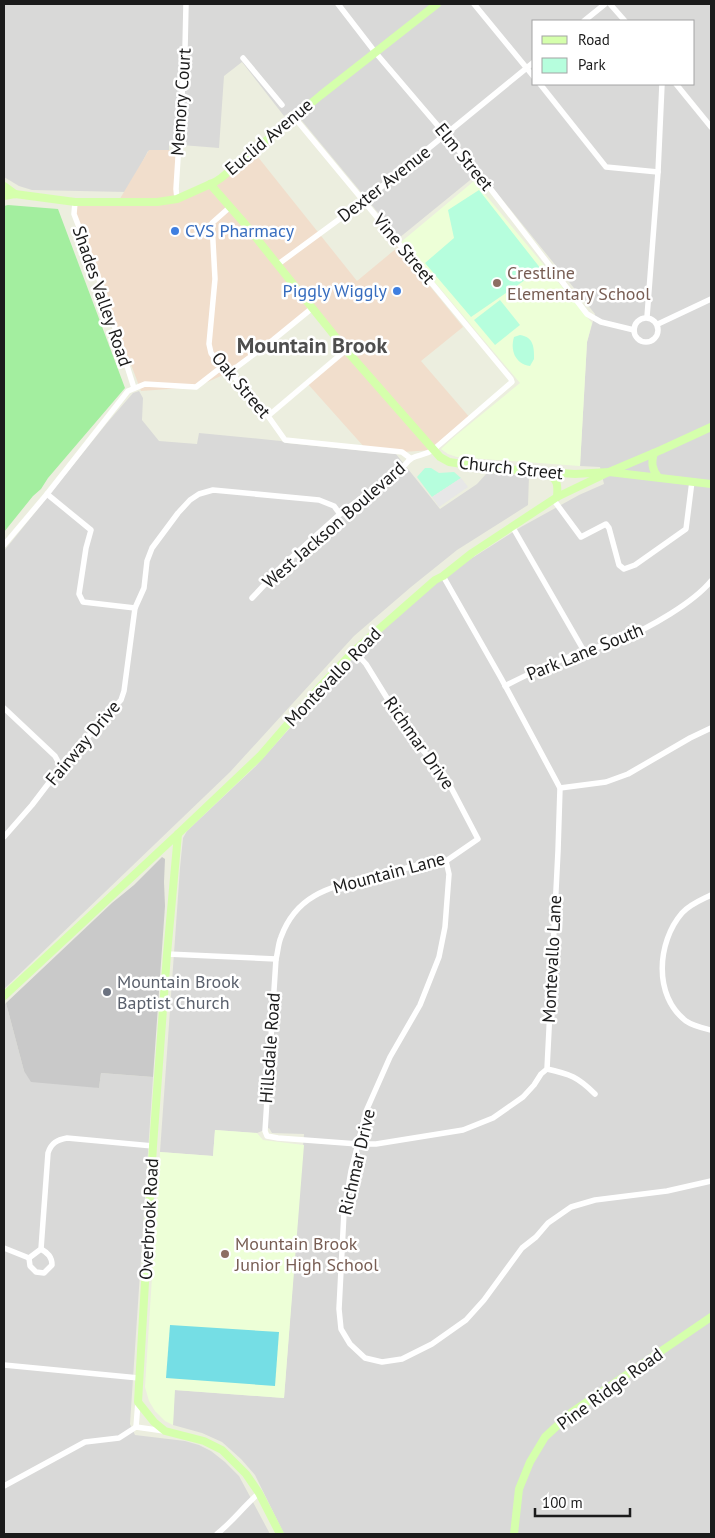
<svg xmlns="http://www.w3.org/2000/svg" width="715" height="1538" font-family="'PT Sans',sans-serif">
	<rect width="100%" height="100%" fill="#eceedf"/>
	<g fill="#d9d9d8" fill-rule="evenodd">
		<path d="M4 4H711V1534H284L255 1475 241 1459 222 1442 202 1433 173 1425 174 1390 284 1398 304 1134 272 1133 269 1128 257 1133 215 1130 213 1156 160 1152 180 868 183 838 187 831 256 766 359 651 410 604 447 574 521 527 579 495 604 484 600 467 580 466 587 342 595 314 480 172 399 238 293 110 284 116 242 62 224 76 219 148 169 144V152L148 151 127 192 32 190 19 186 4 177ZM534 21H694V84H534Z"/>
		<polygon points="139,391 143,398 142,420 159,441 197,444 199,433 281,441 286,443 396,454 440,509 477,484 487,473 529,476 528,505 457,550 411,587 354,636 230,772 4,989 4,551 107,423 133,393"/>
		<polygon points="6,1003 24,1071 99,1088 101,1073 153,1077 130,1424 135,1435 185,1441 199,1445 211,1451 225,1462 239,1476 270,1534 4,1534 4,1005"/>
	</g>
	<polygon fill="#f1decc" points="149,150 178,150 177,199 221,178 254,152 357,281 398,247 463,327 421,361 471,419 433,450 402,452 365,448 307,383 346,351 311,309 230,372 196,387 141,391 74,214 75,202 118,202"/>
	<g fill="#edffd7">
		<polygon points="474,181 592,323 587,342 580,466 457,457 448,454 441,449 454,437 520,383 401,242"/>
		<polygon points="215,1130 257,1133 263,1140 304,1145 284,1398 175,1390 173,1425 165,1421 155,1411 149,1401 145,1387 160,1152 213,1156"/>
	</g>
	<polygon fill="#c9c9c9" points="162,857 165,859 164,882 165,906 153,1077 101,1073 99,1088 31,1082 24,1071 6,1003 112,903 134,885"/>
	<polygon fill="#a3ee9f" points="8,205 58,209 125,388 48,478 41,489 33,496 4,532 4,206"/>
	<g fill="#b6fedd">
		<polygon points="479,190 541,269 471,317 425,263 454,238 448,210"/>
		<polygon points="500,300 520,325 495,345 474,320"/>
		<path d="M520 335C534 337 534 348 534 359L530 366C515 364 510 350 514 337Z"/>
		<polygon points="425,468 431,468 439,473 454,472 461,478 432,497 417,477"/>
	</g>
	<polygon fill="#75dee5" points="170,1325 279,1332 275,1386 166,1378"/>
	<polygon fill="#e7e7e7" points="461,478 468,487 439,507 432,497"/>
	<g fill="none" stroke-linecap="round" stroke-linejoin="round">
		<g stroke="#fff" stroke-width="5.5">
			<polyline points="338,4 375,52 479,174 587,314 601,322 634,330"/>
			<polyline points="474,4 534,77"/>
			<polyline points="610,4 625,21"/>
			<polyline points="584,21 605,4"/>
			<polyline points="243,58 282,105"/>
			<polyline points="540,84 606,167 658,172"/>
			<polyline points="676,84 711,127"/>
			<polyline points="177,199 176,189 185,49 186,4"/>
			<polyline points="75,202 74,214 101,284 134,388"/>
			<polyline points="230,207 212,223 215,279 209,344 211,353 220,365 230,372 268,416 285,440 402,452 410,458"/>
			<polyline points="277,265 364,201 534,62"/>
			<polyline points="647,317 658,172 662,84"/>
			<circle cx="646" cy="330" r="12"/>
			<polyline points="658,324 711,299"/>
			<polyline points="230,372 273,340 311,309"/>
			<polyline points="268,416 346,350"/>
			<polyline points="47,494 91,530 86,548 79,594 83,602 135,608"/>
			<polyline points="553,499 581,537 606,524 609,528 619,565 624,569 635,565 686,529 692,481"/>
			<polyline points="512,526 584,651"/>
			<polyline points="4,545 47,494 128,391 145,384 196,387 223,366"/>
			<path d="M252 598 283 565 340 514 404 466C414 452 421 458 433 450L512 382 511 379 294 117"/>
			<path d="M354 651 366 664 411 737 444 774 478 839 446 861H433C411 867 388 873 366 878 327 888 296 896 281 937 278 944 278 952 276 959L265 1131 267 1136 278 1138 358 1144H376L463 1130 493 1118 523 1097 534 1085 541 1074 547 1069 558 851 560 788 501 678 443 576"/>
			<path d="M505 686C530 673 555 661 582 652 595 647 609 645 622 639 649 628 693 603 711 581"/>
			<polyline points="4,708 55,756 61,767"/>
			<polyline points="560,788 606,782 628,774 690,738 711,728"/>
			<polyline points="4,837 32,805 61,767 121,700 124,691 135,608 144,588 147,561 152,548 178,513 190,500 199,494 213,490 319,500 334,506 340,514"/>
			<polyline points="446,861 449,874 445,927 439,957 420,1005 390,1057 367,1109 351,1171 344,1212 339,1309 341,1329 350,1344 365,1358 382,1362 402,1359 432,1344 466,1320 484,1300 522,1248 536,1237 548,1223 571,1207 595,1200 667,1191 711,1181"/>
			<path d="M711 895C701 900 690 904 682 913 657 942 653 996 686 1021 693 1026 703 1028 711 1030"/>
			<polyline points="167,954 276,959"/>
			<path d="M547 1069C570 1074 578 1077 595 1094"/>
			<polyline points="4,1248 29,1258"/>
			<path d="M29 1258 41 1249 48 1153C51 1143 57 1140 67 1138L153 1146"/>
			<path d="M29 1258 30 1266 36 1272 44 1273 52 1265C52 1257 48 1253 41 1249"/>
			<polyline points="4,1365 139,1378"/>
			<polyline points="136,1427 138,1402"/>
			<polyline points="4,1486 85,1442 119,1438 136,1427 164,1431"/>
			<path d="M217 1534C232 1522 244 1506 259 1493"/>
		</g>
		<g stroke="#d5ffac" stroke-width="8">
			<polyline points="210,184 245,224 346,350 440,457 449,462 489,468 575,474 609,472 711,484"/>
			<polyline points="4,186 15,194"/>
			<polyline points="4,196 15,194 75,202 157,202 177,199 215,182 221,178 321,95 437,4"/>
			<path d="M654 453C651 463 652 469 658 477"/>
			<path d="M547 474C558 479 558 485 557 497"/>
			<polyline points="178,834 167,954 153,1146 138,1402 154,1422 165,1431 204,1441 222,1450 246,1474 259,1493 280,1534"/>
			<polyline points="4,996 178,834 260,756 318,689 354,651 435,580 443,576 472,553 557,497 609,472 661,450 711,427"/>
			<polyline points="514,1534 519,1489 530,1462 545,1437 572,1412 711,1317"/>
		</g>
	</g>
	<g fill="#3f7fe0" stroke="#fff" stroke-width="2">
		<circle cx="175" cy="231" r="5"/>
		<circle cx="397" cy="291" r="5"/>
	</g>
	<g fill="#8d6e63" stroke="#fff" stroke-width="2">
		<circle cx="497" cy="283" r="5"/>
		<circle cx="225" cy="1254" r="5"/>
	</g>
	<circle fill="#6b7280" stroke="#fff" stroke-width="2" cx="107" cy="992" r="5"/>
	<g text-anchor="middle" stroke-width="5" stroke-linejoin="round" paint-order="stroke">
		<g font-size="18" fill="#1b1b1b" stroke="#fff">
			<text transform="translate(181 102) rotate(-86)" y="6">Memory Court</text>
			<text transform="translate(269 137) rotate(-40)" y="6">Euclid Avenue</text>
			<text transform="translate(464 157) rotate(51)" y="6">Elm Street</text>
			<text transform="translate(384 184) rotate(-38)" y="6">Dexter Avenue</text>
			<text transform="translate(404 249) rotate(50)" y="6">Vine Street</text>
			<text transform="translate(102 296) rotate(71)" y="6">Shades Valley Road</text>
			<text transform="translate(241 385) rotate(50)" y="6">Oak Street</text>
			<text transform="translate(511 468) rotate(6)" y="6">Church Street</text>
			<text transform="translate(334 525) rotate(-41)" y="6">West Jackson Boulevard</text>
			<text transform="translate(585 652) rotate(-22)" y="6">Park Lane South</text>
			<text transform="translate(333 677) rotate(-46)" y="6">Montevallo Road</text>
			<text transform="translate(83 743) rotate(-50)" y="6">Fairway Drive</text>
			<text transform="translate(419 743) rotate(55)" y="6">Richmar Drive</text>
			<text transform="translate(389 873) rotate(-15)" y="6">Mountain Lane</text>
			<text transform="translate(552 959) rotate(-87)" y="6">Montevallo Lane</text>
			<text transform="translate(270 1048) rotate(-86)" y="6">Hillsdale Road</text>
			<text transform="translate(357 1162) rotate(-77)" y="6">Richmar Drive</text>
			<text transform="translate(149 1219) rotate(-87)" y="6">Overbrook Road</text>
			<text transform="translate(610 1389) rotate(-36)" y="6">Pine Ridge Road</text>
		</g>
		<g font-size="18" fill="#366cbe" stroke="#fff" text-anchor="start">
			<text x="185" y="237">CVS Pharmacy</text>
			<text x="387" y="297" text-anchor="end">Piggly Wiggly</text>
		</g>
		<g font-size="18" fill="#785e54" stroke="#fff" text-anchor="start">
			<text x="507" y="279">Crestline<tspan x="507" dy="21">Elementary School</tspan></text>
			<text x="235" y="1250">Mountain Brook<tspan x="235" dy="21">Junior High School</tspan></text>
		</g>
		<g font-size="18" fill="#5b616d" stroke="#fff" text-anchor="start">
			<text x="117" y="988">Mountain Brook<tspan x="117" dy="21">Baptist Church</tspan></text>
		</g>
		<g font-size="22" font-weight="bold" fill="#4e4e4e" stroke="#fff">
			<text x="312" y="353">Mountain Brook</text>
		</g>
	</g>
	<rect width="715" height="1538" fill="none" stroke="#1b1b1b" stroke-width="10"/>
	<rect x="532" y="20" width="162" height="65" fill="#ffffff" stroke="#a4a4a4"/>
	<rect x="542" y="36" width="25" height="8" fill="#d5ffac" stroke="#a4a4a4"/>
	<text x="578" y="45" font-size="15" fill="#1b1b1b">Road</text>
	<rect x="542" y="58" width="25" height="15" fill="#b6fedd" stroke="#a4a4a4"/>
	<text x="578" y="70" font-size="15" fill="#1b1b1b">Park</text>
	<path d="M535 1508v8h95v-8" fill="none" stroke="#1b1b1b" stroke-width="2.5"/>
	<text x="542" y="1508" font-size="15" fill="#1b1b1b" stroke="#ffffff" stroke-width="4" paint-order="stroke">100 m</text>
</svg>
